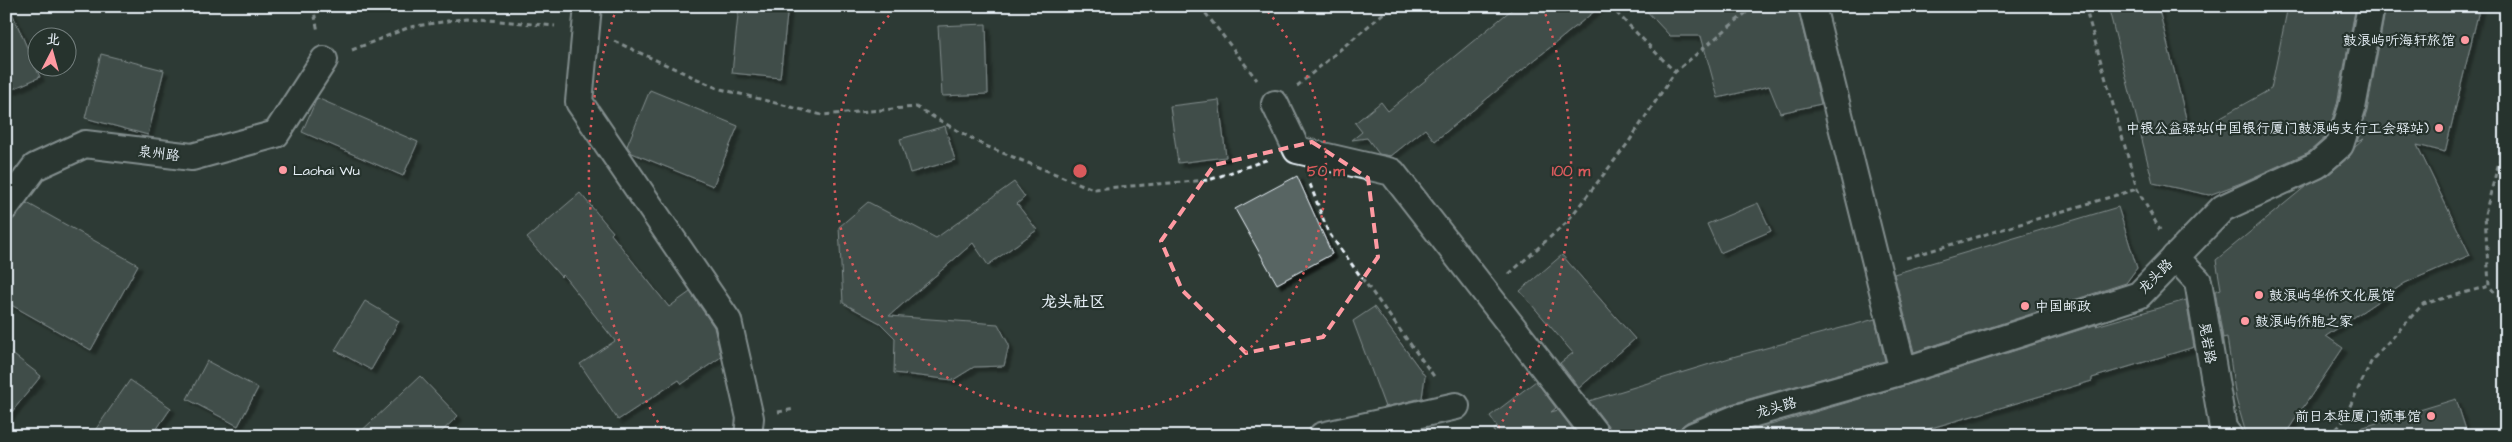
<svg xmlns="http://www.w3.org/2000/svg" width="2512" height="442" font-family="'Architects Daughter','LXGW WenKai TC',sans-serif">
	<defs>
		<filter id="shadow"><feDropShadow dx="4.5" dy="4.5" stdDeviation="1" flood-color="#0009"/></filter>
	</defs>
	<rect width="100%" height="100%" fill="#2e3b35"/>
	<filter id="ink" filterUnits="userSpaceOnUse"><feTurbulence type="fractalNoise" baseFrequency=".02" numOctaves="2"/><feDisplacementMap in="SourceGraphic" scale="10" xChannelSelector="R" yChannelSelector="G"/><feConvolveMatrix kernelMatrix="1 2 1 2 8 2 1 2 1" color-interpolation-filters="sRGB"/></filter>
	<g filter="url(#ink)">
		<g fill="#596563" stroke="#e8f1f8" filter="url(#shadow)">
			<polygon points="6,6 9,6 40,77 6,92"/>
			<polygon points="739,6 788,6 780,78 732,73"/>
			<polygon points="1516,6 1601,6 1435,141 1425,129 1391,156 1379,154 1367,138 1352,140 1362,132 1355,123 1381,102 1388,111"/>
			<polygon points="1642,6 1797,6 1821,104 1780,113 1769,86 1718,98 1701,36 1670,36"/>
			<polygon points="2108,6 2158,6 2190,134 2271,89 2288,6 2356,6 2337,104 2327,136 2309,152 2241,183 2209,195 2153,183"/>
			<polygon points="2386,6 2480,6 2445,152 2417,145 2470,255 2405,283 2326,336 2343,348 2284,436 2251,436 2245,430 2236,399 2227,337 2223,338 2215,291 2221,289 2216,260 2306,186 2327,176 2350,156 2355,147 2364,139 2357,142 2367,111"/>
			<polygon points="986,24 988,94 942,96 938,26"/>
			<polygon points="101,54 164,70 148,135 85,118"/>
			<polygon points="650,90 738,126 713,186 632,153 627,146"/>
			<polygon points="317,98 418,142 403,176 302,132"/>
			<polygon points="1219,100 1226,157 1178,163 1170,106"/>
			<polygon points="945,126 955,160 910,173 900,139"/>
			<polygon points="1297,176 1332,254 1277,284 1235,209"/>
			<polygon points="1014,182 1025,197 1017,204 1037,230 988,265 973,243 889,316 998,324 1009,345 1004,366 974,367 953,380 894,373 895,338 880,323 843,303 839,227 868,202 936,238"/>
			<polygon points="580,193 613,232 611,234 669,307 690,292 714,327 721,357 682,384 679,380 618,420 580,364 615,341 563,275 561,277 527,238"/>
			<polygon points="27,203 138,265 91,350 6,302 6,228"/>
			<polygon points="1758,203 1771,231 1720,253 1707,224"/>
			<polygon points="2118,207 2137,268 2126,283 1914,352 1894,274"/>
			<polygon points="1562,255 1635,339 1579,388 1560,363 1573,353 1520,291"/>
			<polygon points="2186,300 2194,347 2092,378 2092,381 1904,436 1733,436 1907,385 2098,324 2096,326"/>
			<polygon points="365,301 399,321 371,370 335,350"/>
			<polygon points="1374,307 1425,376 1422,398 1385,407 1353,321"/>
			<polygon points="1875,319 1885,361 1731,404 1687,422 1681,427 1678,436 1612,436 1609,427 1589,401 1736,356"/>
			<polygon points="6,349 41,376 6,419"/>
			<polygon points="207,361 258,388 238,426 187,399"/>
			<polygon points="420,376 458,416 437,436 356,436"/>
			<polygon points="130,380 171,408 152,436 91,436"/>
			<polygon points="1536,381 1556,408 1551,412 1558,410 1578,436 1495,436 1494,429 1498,428 1490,416"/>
			<polygon points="2456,399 2468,436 2358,436 2357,429"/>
		</g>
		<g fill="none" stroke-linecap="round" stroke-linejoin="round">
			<defs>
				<g id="street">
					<polyline points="588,6 579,102 728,321 750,418 748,436"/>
					<polyline points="1812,6 1903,371"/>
					<polyline points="1275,104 1297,150 1392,172 1597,436"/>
					<polyline points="6,206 35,167 85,144 192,157 276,134 324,60"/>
					<polyline points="2175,257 2198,281 2223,428 2229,436"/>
					<polyline points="1322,436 1456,406"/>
					<polyline points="1693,436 1737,418 1903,371 2139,295 2223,208 2317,165 2340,145 2352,108 2371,6"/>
				</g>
			</defs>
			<use href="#street" stroke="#e8f1f8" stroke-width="30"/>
			<g stroke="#e8f1f8" stroke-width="3" stroke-dasharray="5 4" stroke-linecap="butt">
				<polyline points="313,6 318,32"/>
				<polyline points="1200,6 1257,80"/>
				<polyline points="1610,6 1675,72"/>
				<polyline points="2085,6 2137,189 2160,230"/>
				<polyline points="614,41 717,88 822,115 916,107 983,145 1093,189 1209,180 1269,159"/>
				<polyline points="352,50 410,27 467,18 555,26"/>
				<polyline points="1297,86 1392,6"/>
				<polyline points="2506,149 2499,162 2485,214 2489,286 2506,306"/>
				<polyline points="1310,184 1328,232 1436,379"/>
				<polyline points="1906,258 2137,189"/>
				<polyline points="1509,274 1566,223 1628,143 1675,72 1754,6"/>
				<polyline points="778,412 795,409"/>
				<polyline points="2330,436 2342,423 2372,360 2423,304 2489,286"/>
			</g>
			<use href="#street" stroke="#26332d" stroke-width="26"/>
		</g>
	</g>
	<path d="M0 0H2512V442H0ZM1312 142 1368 178 1378 257 1323 337 1246 353 1182 290 1161 241 1214 165Z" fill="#2e3b35" fill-opacity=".55" fill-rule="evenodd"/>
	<path fill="none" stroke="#ff9aa2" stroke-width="4" stroke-dasharray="10 6" stroke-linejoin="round" d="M1312 142 1368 178 1378 257 1323 337 1246 353 1182 290 1161 241 1214 165Z"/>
	<g fill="none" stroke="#da5a5c" stroke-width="2.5" stroke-dasharray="2.5 5">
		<path d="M1263 6A246 246 0 1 1 897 6"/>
		<path d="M666 435A491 491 0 0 1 617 7M1543 7A491 491 0 0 1 1494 435"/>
	</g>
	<g fill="#ff9aa2" stroke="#26332d" stroke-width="2">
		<circle cx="2465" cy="40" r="5"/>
		<circle cx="2439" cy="128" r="5"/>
		<circle cx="283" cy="170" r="5"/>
		<circle cx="2259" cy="295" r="5"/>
		<circle cx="2025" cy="306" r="5"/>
		<circle cx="2245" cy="321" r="5"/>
		<circle cx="2431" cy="416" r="5"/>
	</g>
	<g text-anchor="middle" stroke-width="4.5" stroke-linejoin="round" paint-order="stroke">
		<g font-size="14" fill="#e8f1f8" stroke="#26332d" text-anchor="start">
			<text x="2455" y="45" text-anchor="end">鼓浪屿听海轩旅馆</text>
			<text x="2429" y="133" text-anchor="end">中银公益驿站(中国银行厦门鼓浪屿支行工会驿站)</text>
			<text x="293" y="175">Laohai Wu</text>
			<text x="2269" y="300">鼓浪屿华侨文化展馆</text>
			<text x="2035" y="311">中国邮政</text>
			<text x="2255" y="326">鼓浪屿侨胞之家</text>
			<text x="2421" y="421" text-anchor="end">前日本驻厦门领事馆</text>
		</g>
		<g font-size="14" fill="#e8f1f8" stroke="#26332d">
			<text transform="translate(159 153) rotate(7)" y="5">泉州路</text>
			<text transform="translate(2155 276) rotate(-45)" y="5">龙头路</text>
			<text transform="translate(2208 343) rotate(80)" y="5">晃岩路</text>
			<text transform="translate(1776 407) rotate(-16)" y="5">龙头路</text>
		</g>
		<g font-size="16" font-weight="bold" fill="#e8f1f8" stroke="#26332d">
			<text x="1073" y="307">龙头社区</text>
		</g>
	</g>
	<circle cx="1080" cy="171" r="8" fill="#da5a5c" stroke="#26332d" stroke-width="2.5"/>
	<g font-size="15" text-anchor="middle" font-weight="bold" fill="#da5a5c" stroke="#26332d" stroke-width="4.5" stroke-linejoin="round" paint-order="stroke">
		<text x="1326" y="176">50 m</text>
		<text x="1571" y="176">100 m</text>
	</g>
	<rect width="2512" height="442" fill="none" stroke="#26332d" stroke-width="25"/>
	<rect x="12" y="12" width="2487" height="417" fill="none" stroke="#e8f1f8" stroke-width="2" filter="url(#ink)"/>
	<g transform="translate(52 52) rotate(6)"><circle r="24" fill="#26332d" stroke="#747f7e"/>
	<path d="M0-4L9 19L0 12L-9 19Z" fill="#ff9aa2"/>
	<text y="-8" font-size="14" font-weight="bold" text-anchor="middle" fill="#e8f1f8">北</text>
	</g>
</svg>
